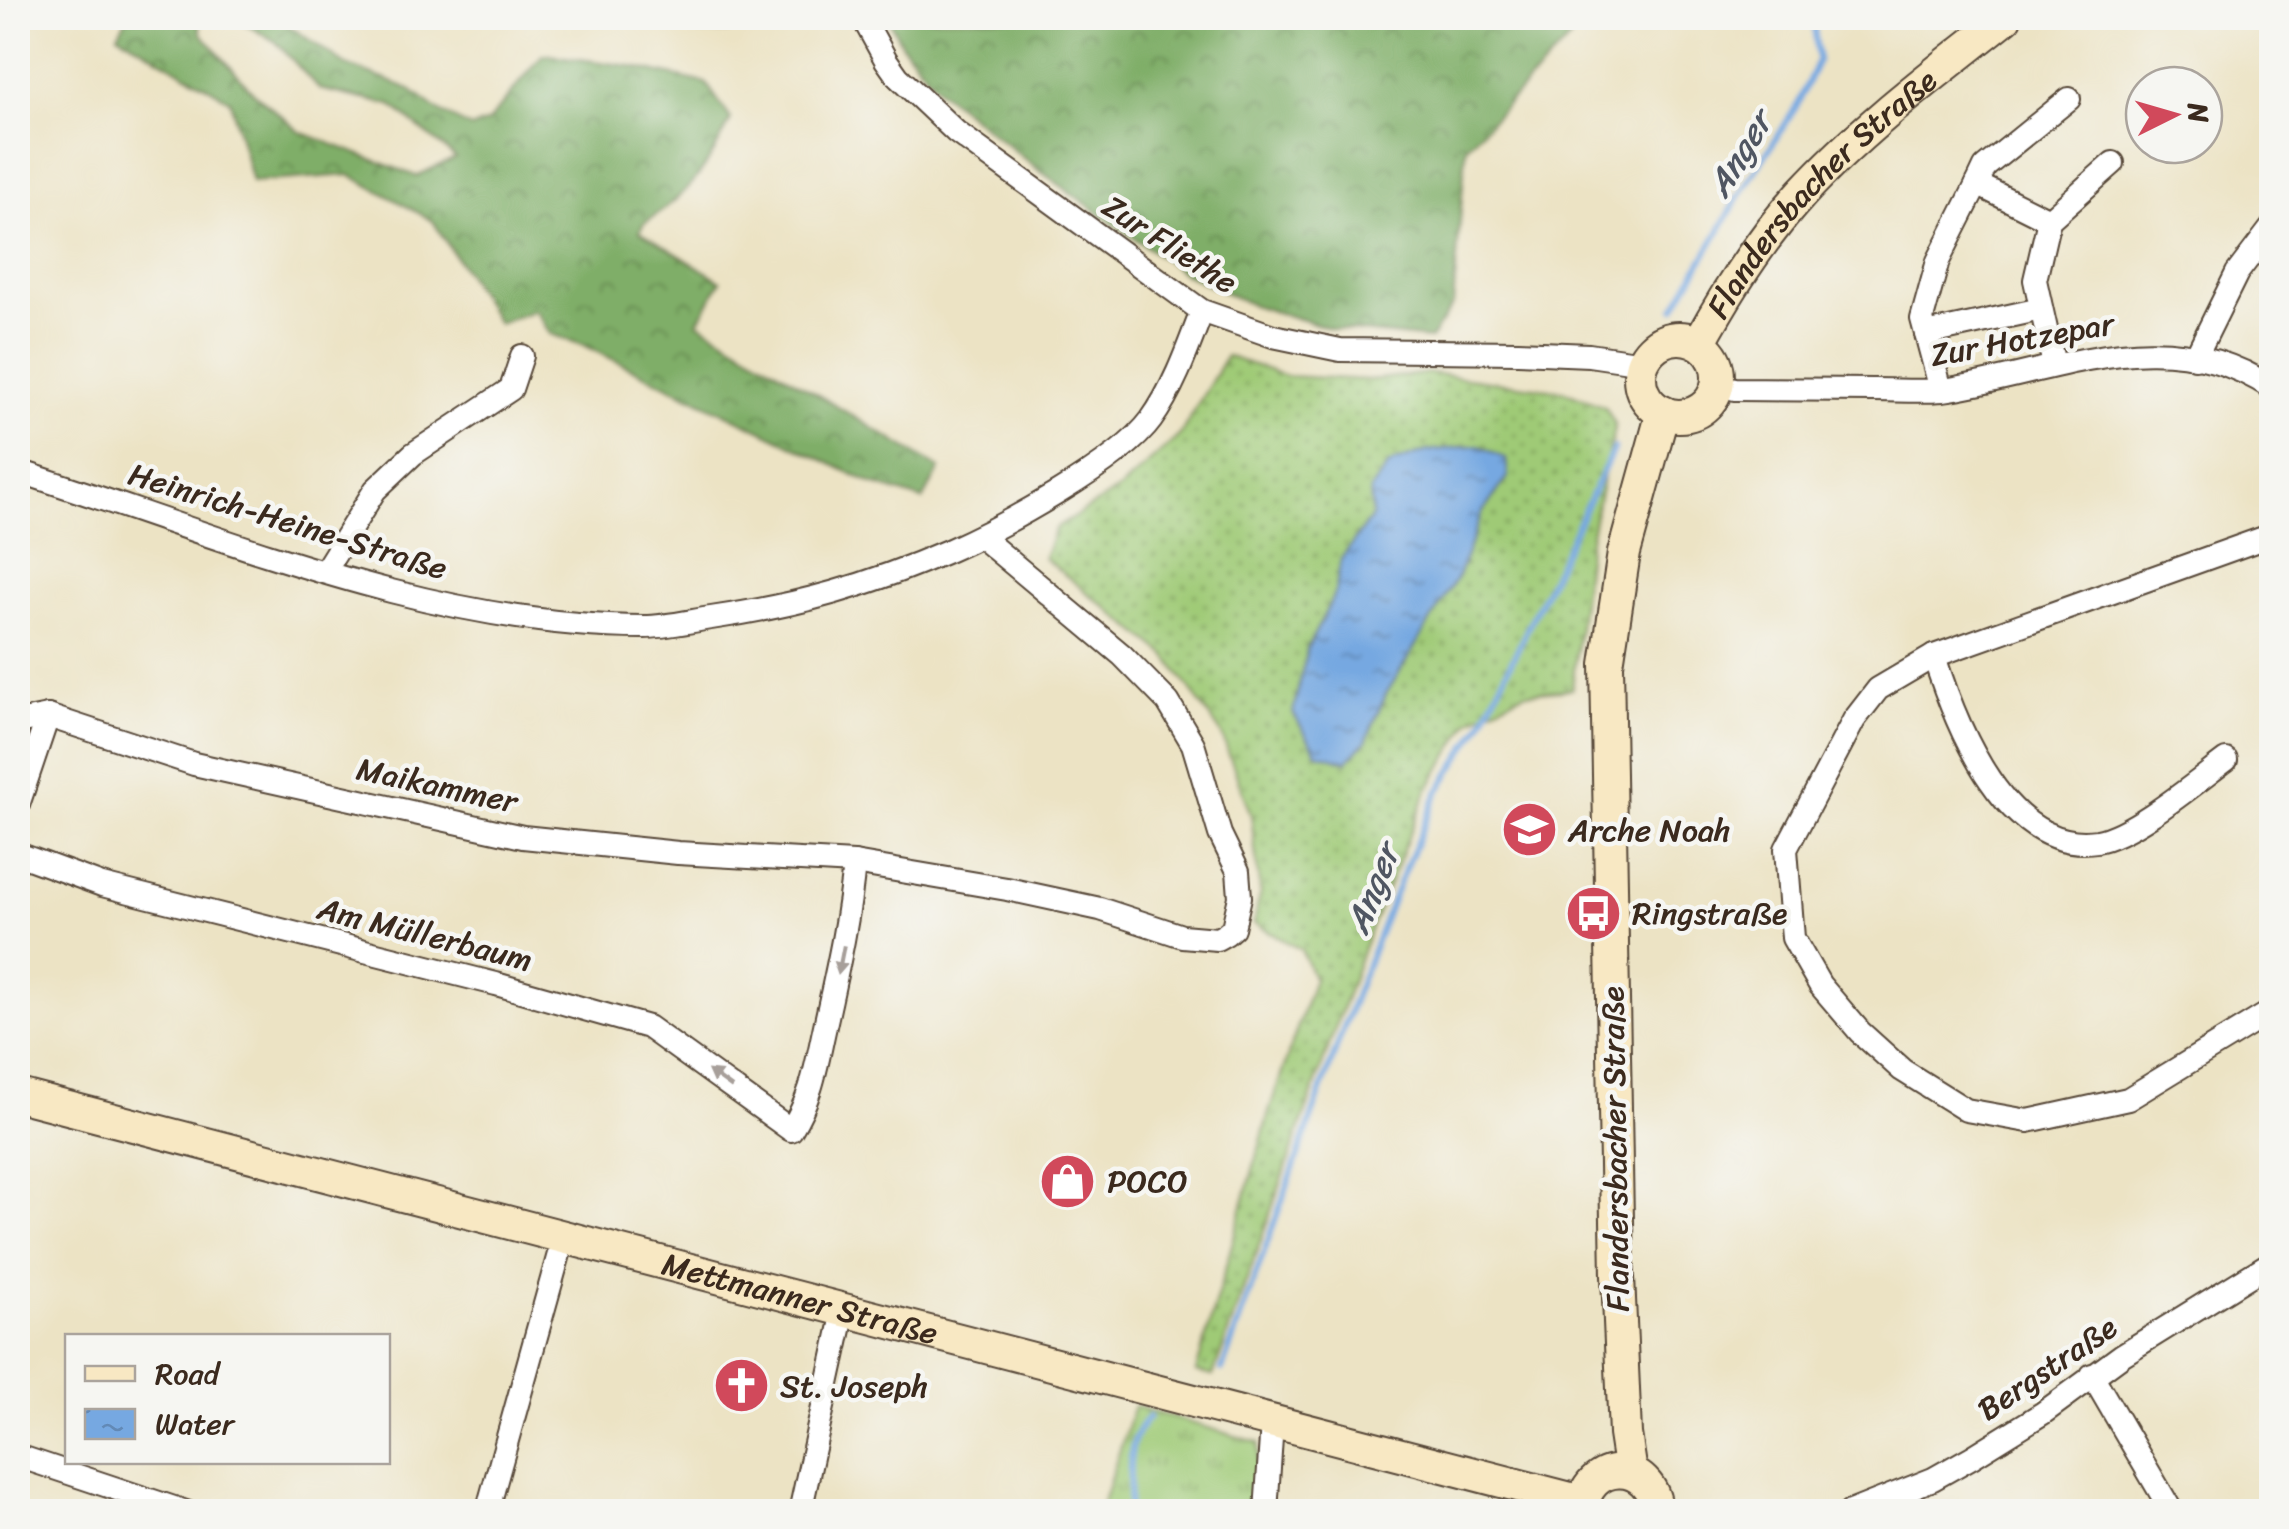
<svg xmlns="http://www.w3.org/2000/svg" width="2289" height="1529" font-family="Sriracha,sans-serif">
	<defs>
		<pattern id="grass-dots" width="8" height="8" patternUnits="userSpaceOnUse" patternTransform="scale(2.5)"><rect width="8" height="8" fill="#9fca76"/><path d="M2 2h.1M6 6h.1" fill="none" stroke="#83a460" stroke-width="1.8" stroke-linecap="round"/></pattern>
		<pattern id="forest-crowns" width="20" height="18" patternUnits="userSpaceOnUse" patternTransform="scale(2.5)"><rect width="20" height="18" fill="#7fae67"/><path d="M2 6a3 3 0 1 1 6 0M12 15a3 3 0 1 1 6 0" fill="none" stroke="#698e54"/></pattern>
		<pattern id="park-tufts" width="24" height="20" patternUnits="userSpaceOnUse" patternTransform="scale(2.5)"><rect width="24" height="20" fill="#9fca76"/><path d="M3 7l-1-3M5 7V3M7 7l1-3M15 17l-1-3M17 17v-4M19 17l1-3" fill="none" stroke="#83a460"/></pattern>
		<pattern id="water-ripples" width="26" height="14" patternUnits="userSpaceOnUse" patternTransform="scale(2.5)"><rect width="26" height="14" fill="#76a8e1"/><path d="M2 4q2-2 4 0t4 0M15 11q2-2 4 0t4 0" fill="none" stroke="#6289b6"/></pattern>
	</defs>
	<rect width="100%" height="100%" fill="#f6f6f2"/>
	<filter id="ink" filterUnits="userSpaceOnUse"><feTurbulence type="fractalNoise" baseFrequency=".01" numOctaves="2"/><feDisplacementMap in="SourceGraphic" scale="20" xChannelSelector="R" yChannelSelector="G"/><feConvolveMatrix kernelMatrix="1 2 1 2 8 2 1 2 1" color-interpolation-filters="sRGB"/></filter>
	<filter id="wash" filterUnits="userSpaceOnUse"><feTurbulence type="fractalNoise" baseFrequency=".0048" numOctaves="4" result="noise"/><feDisplacementMap in="SourceGraphic" scale="40" xChannelSelector="R" yChannelSelector="G"/><feGaussianBlur stdDeviation="2.25" result="paint"/><feColorMatrix in="noise" values="0 0 0 0 0 0 0 0 0 0 0 0 0 0 0 0 0 1.4 0 .05"/><feComposite in="paint" operator="in"/></filter>
	<g filter="url(#wash)">
		<rect width="100%" height="100%" fill="#ece3c4"/>
		<polygon fill="url(#grass-dots)" stroke="#6d7a4a" stroke-width="2.5" points="1226,356 1286,376 1370,380 1430,373 1564,391 1605,407 1615,424 1588,547 1572,689 1524,693 1470,720 1427,791 1364,946 1213,1376 1196,1372 1272,1102 1314,979 1301,950 1254,923 1260,892 1251,815 1221,733 1166,655 1044,558 1055,529 1121,488 1180,435"/>
		<g fill="url(#forest-crowns)" stroke="#5d6c42" stroke-width="2.5">
			<path d="M127 18H198L201 33 252 91 300 132 416 176 456 158 391 105 319 89 276 42 236 18H278L346 65 408 88 440 112 471 128 488 122 543 54 630 66 706 83 731 119C707 170 690 193 643 224L640 231 721 281 698 322 940 469 923 500 873 484 583 345 550 334 535 310 498 324 433 221 350 175 252 182 230 100 118 34Z"/>
			<polygon points="678,18 797,18 778,28 701,33"/>
			<polygon points="888,18 1590,18 1466,147 1453,305 1430,339 1333,329 1252,305 1183,273 1036,168 940,91 902,45"/>
		</g>
		<polygon fill="url(#park-tufts)" stroke="#6d7a4a" stroke-width="2.5" points="1134,1406 1259,1443 1254,1511 1100,1511"/>
		<polygon fill="url(#water-ripples)" stroke="#586980" stroke-width="2.5" points="1478,445 1506,459 1508,477 1482,513 1458,576 1386,694 1366,741 1347,761 1317,753 1293,713 1307,649 1335,593 1341,559 1372,516 1370,490 1390,464 1427,451"/>
		<g fill="none" stroke-linecap="round" stroke-linejoin="round">
			<g stroke="#76a8e1" stroke-width="6">
				<polyline points="1675,308 1740,195 1798,104 1818,60 1813,18"/>
				<polyline points="1222,1370 1356,993 1398,885 1438,792 1481,725 1614,448"/>
				<path d="M1128 1512C1133 1478 1122 1443 1149 1417"/>
			</g>
		</g>
	</g>
	<g filter="url(#ink)">
		<g fill="none" stroke-linecap="round" stroke-linejoin="round">
			<defs>
				<g id="street">
					<polyline points="863,18 886,60 898,77 956,132 1202,311 1273,336 1340,350 1518,352 1589,355 1643,363"/>
					<polyline points="1977,184 1985,167 2069,99"/>
					<polyline points="2049,220 2113,163"/>
					<polyline points="1926,334 2041,309"/>
					<polyline points="2195,358 2237,273 2272,227"/>
					<path d="M1717 385 1735 389C1781 389 1828 390 1874 390 1896 390 1921 392 1943 390 2057 374 2161 315 2272 388"/>
					<polyline points="1941,390 1922,319 1938,261 1977,184 2049,220 2035,280 2054,365"/>
					<path d="M18 471C219 535 430 627 644 627 666 627 690 621 711 618 801 605 867 586 950 550 1000 528 1120 463 1151 420 1174 388 1188 348 1202 311"/>
					<polyline points="2272,535 1934,656 1878,689 1854,720 1786,849 1793,938 1820,985 1860,1032 1902,1070 1966,1110 2028,1121 2128,1099 2272,1011"/>
					<polyline points="324,572 375,490 413,454 511,389 522,356"/>
					<path d="M1934 656C1956 726 2006 854 2097 841 2133 835 2195 783 2226 760"/>
					<polyline points="18,722 48,716 194,764 523,837 678,853 854,863 1007,889 1100,909 1182,936 1217,939 1226,934 1233,928 1240,897 1238,871 1220,834 1193,744 1168,702 1122,655 981,537"/>
					<polyline points="18,805 48,716"/>
					<path d="M18 854 102 885 496 984 648 1027 791 1130C813 1094 816 1066 825 1026 837 971 849 919 854 863"/>
					<polyline points="2092,1375 2172,1512"/>
					<polyline points="18,1456 186,1512"/>
					<polyline points="487,1512 564,1236"/>
					<polyline points="800,1512 844,1311"/>
					<polyline points="1266,1512 1272,1423"/>
					<polyline points="1850,1512 1933,1479 1972,1457 2043,1413 2122,1355 2272,1262"/>
				</g>
				<g id="secondary">
					<circle cx="1679" cy="377" r="39"/>
					<path id="s1" d="M1699 343C1728 290 1761 238 1803 192 1863 127 1936 73 2005 18"/>
					<path id="s2" d="M18 1095 1582 1502"/>
					<polyline points="1631,1473 1625,1434 1618,1276 1607,664 1624,553 1663,412"/>
					<path d="M1582 1512C1584 1459 1654 1457 1656 1512"/>
				</g>
			</defs>
			<use href="#street" stroke="#564637" stroke-width="26"/>
			<use href="#secondary" stroke="#564637" stroke-width="36"/>
			<use href="#street" stroke="#fff" stroke-width="22"/>
			<use href="#secondary" stroke="#f8e8c3" stroke-width="32"/>
		</g>
		<defs><path id="oneway-solid" d="M-6-.8H1V-3.2L6.5 0L1 3.2V.8H-6Z" transform="scale(2.5)"/></defs>
		<g fill="#a79f9a">
			<use href="#oneway-solid" transform="translate(841 960) rotate(101)"/>
			<use href="#oneway-solid" transform="translate(720 1079) rotate(-144)"/>
		</g>
	</g>
	<defs>
		<symbol id="school-disc" viewBox="-11 -11 22 22"><circle r="9.5" fill="#d1495b" stroke="#f6f6f2"/><path d="M0-5L7-2L0 1L-7-2ZM-4 1L0 2.5L4 1V4Q0 6-4 4Z" fill="#fff"/></symbol>
		<symbol id="bus-disc" viewBox="-11 -11 22 22"><circle r="9.5" fill="#d1495b" stroke="#f6f6f2"/><path d="M-5-6H5V4H4V6H2V4H-2V6H-4V4H-5ZM-3.5-4V0h7V-4ZM-3.5 1.2v1.5H-2V1.2ZM2 1.2v1.5H3.5V1.2Z" fill="#fff"/></symbol>
		<symbol id="shop-disc" viewBox="-11 -11 22 22"><circle r="9.5" fill="#d1495b" stroke="#f6f6f2"/><path d="M-5-2.5h2.3a2.7 3.5 0 0 1 5.4 0H5L5.5 6h-11ZM-1.5-2.5h3a1.5 2.3 0 0 0-3 0Z" fill="#fff"/></symbol>
		<symbol id="church-disc" viewBox="-11 -11 22 22"><circle r="9.5" fill="#d1495b" stroke="#f6f6f2"/><path d="M-1.2-6h2.4v3.5h3.3v2.4h-3.3V6h-2.4V-.1h-3.3v-2.4h3.3Z" fill="#fff"/></symbol>
	</defs>
	<g fill-rule="evenodd">
		<use href="#school-disc" x="1498" y="798" width="63" height="63"/>
		<use href="#bus-disc" x="1562" y="882" width="63" height="63"/>
		<use href="#shop-disc" x="1036" y="1150" width="63" height="63"/>
		<use href="#church-disc" x="710" y="1354" width="63" height="63"/>
	</g>
	<g text-anchor="middle" stroke-width="9" stroke-linejoin="round" paint-order="stroke">
		<g font-size="32" fill="#3b2a1e" stroke="#f6f6f2">
			<text dy="11" stroke="none"><textPath href="#s1" startOffset="195">Flandersbacher Straße</textPath></text>
			<text transform="translate(1170 244) rotate(33)" y="11">Zur Fliethe</text>
			<text transform="translate(2022 339) rotate(-10)" y="11">Zur Hotzepar</text>
			<text transform="translate(288 521) rotate(17)" y="11">Heinrich-Heine-Straße</text>
			<text transform="translate(437 785) rotate(12)" y="11">Maikammer</text>
			<text transform="translate(425 934) rotate(14)" y="11">Am Müllerbaum</text>
			<text transform="translate(1615 1149) rotate(-91)" y="11">Flandersbacher Straße</text>
			<text dy="11" stroke="none"><textPath href="#s2" startOffset="808">Mettmanner Straße</textPath></text>
			<text transform="translate(2047 1368) rotate(-34)" y="11">Bergstraße</text>
		</g>
		<g font-size="32" fill="#3b2a1e" stroke="#f6f6f2" text-anchor="start">
			<text x="1568" y="841">Arche Noah</text>
			<text x="1632" y="924">Ringstraße</text>
			<text x="1107" y="1192">POCO</text>
			<text x="780" y="1397">St. Joseph</text>
		</g>
		<g font-size="35" font-style="italic" fill="#505662" stroke="#f6f6f2">
			<text transform="translate(1739 154) rotate(-59)" y="12">Anger</text>
			<text transform="translate(1372 889) rotate(-69)" y="12">Anger</text>
		</g>
	</g>
	<rect width="2289" height="1529" fill="none" stroke="#f6f6f2" stroke-width="60"/>
	<rect x="65" y="1334" width="325" height="130" fill="#f6f6f2" stroke="#aba49d" stroke-width="2.5"/>
	<rect x="85" y="1366" width="50" height="15" fill="#f8e8c3" stroke="#aba49d" stroke-width="2.5"/>
	<text x="155" y="1384" font-size="30" fill="#3b2a1e">Road</text>
	<rect x="85" y="1409" width="50" height="30" fill="url(#water-ripples)" stroke="#aba49d" stroke-width="2.5"/>
	<text x="155" y="1434" font-size="30" fill="#3b2a1e">Water</text>
	<g transform="translate(2174 115) rotate(85)"><circle r="48" fill="#f6f6f2" stroke="#aba49d" stroke-width="2.5"/>
	<path d="M0-8L18 38L0 25L-18 38Z" fill="#d1495b"/>
	<text y="-15" font-size="28" font-weight="bold" text-anchor="middle" fill="#3b2a1e">N</text>
	</g>
</svg>
